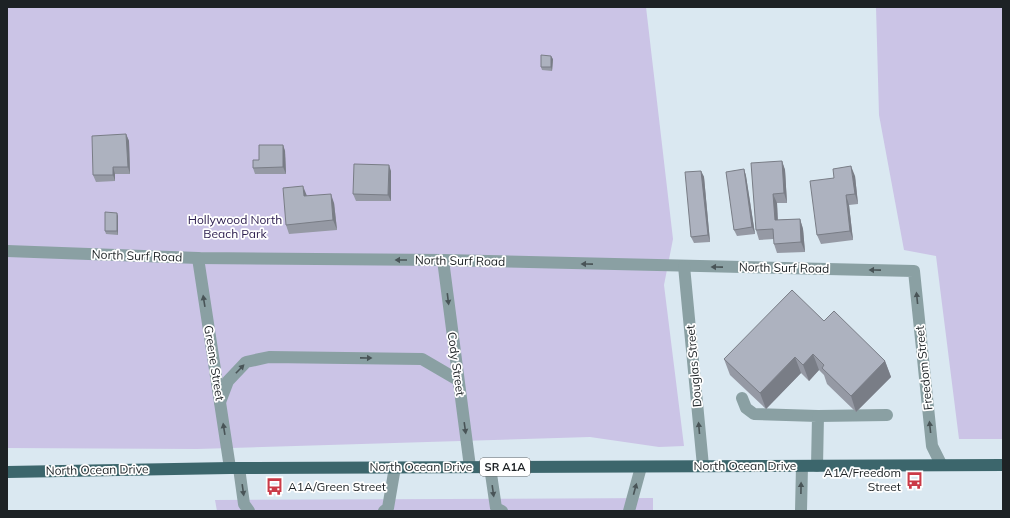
<svg xmlns="http://www.w3.org/2000/svg" width="1010" height="518" font-family="Mulish,sans-serif">
	<rect width="100%" height="100%" fill="#dae8f1"/>
	<g fill="#cbc4e6">
		<polygon points="7,7 646,7 673,239 664,285 684,446 659,447 590,437 197,449 7,448"/>
		<polygon points="876,7 1003,7 1003,439 959,439 936,256 904,250 879,115"/>
		<polygon points="653,498 653,511 217,511 215,500"/>
	</g>
	<g fill="none" stroke-linecap="round" stroke-linejoin="round">
		<g stroke="#8aa0a3" stroke-width="12">
			<polyline points="7,251 198,258 443,260 914,271 932,446 941,464"/>
			<polyline points="198,258 230,468"/>
			<polyline points="443,260 470,467"/>
			<polyline points="684,266 703,466"/>
			<polyline points="742,398 746,408 754,414 818,416 817,466"/>
			<polyline points="220,402 228,381 246,362 269,357 422,359 458,380"/>
			<polyline points="818,416 887,415"/>
			<polyline points="490,467 496,508 502,511"/>
			<polyline points="239,468 244,504 249,511"/>
			<polyline points="384,511 388,508 395,467"/>
			<polyline points="629,511 641,467"/>
			<polyline points="801,511 802,466"/>
		</g>
		<polyline stroke="#3c666c" stroke-width="12" points="7,472 230,468 1003,465"/>
	</g>
	<g fill="#9599a4">
		<polygon points="553,59 552,71 542,70 541,67"/>
		<polygon points="126,134 129,141 130,174 115,174 115,181 96,182 93,175"/>
		<polygon points="283,145 285,151 286,174 255,174 253,168"/>
		<polygon points="782,161 785,170 787,203 777,203 778,220 800,219 803,229 805,252 777,253 774,244 774,239 759,240 756,230"/>
		<polygon points="744,169 746,176 755,234 737,236 734,230"/>
		<polygon points="391,171 391,201 356,201 353,194"/>
		<polygon points="701,171 704,177 710,242 694,243 691,237"/>
		<polygon points="855,176 858,204 849,205 853,240 821,244 817,235"/>
		<polygon points="307,196 334,203 337,230 289,234 286,225"/>
		<polygon points="118,216 118,235 106,234 105,231"/>
		<polygon points="824,321 885,361 891,377 856,412 827,384 824,375 819,370 809,381 801,373 766,409 730,375 724,359"/>
	</g>
	<g fill="#797d86">
		<polygon points="551,56 553,59 552,71 551,67"/>
		<polygon points="126,134 129,141 130,174 128,167"/>
		<polygon points="283,145 285,151 286,174 283,167"/>
		<polygon points="782,161 785,170 787,203 784,193"/>
		<polygon points="389,165 391,171 391,201 388,195"/>
		<polygon points="851,166 855,176 858,204 855,194"/>
		<polygon points="113,167 115,174 115,181 113,175"/>
		<polygon points="744,169 746,176 755,234 752,227"/>
		<polygon points="701,171 704,177 710,242 708,235"/>
		<polygon points="303,186 307,196 304,196"/>
		<polygon points="331,194 334,203 337,230 333,220"/>
		<polygon points="773,194 777,203 778,230 775,220"/>
		<polygon points="846,195 849,205 853,240 850,231"/>
		<polygon points="117,213 118,216 118,235 117,231"/>
		<polygon points="800,219 803,229 805,252 801,242"/>
		<polygon points="813,354 819,370 809,381 803,365"/>
		<polygon points="795,357 801,373 766,409 760,393"/>
		<polygon points="885,361 891,377 856,412 851,396"/>
	</g>
	<g fill="#adb2bf" stroke="#797d86">
		<polygon points="541,55 551,56 551,67 541,67"/>
		<polygon points="126,134 128,167 113,167 113,175 93,175 92,136"/>
		<polygon points="259,145 283,145 283,167 253,168 253,160 259,160"/>
		<polygon points="782,161 784,193 773,194 775,220 800,219 801,242 774,244 773,229 756,230 751,163"/>
		<polygon points="354,164 389,165 388,195 353,194"/>
		<polygon points="851,166 855,194 846,195 850,231 817,235 810,181 834,178 833,169"/>
		<polygon points="744,169 752,227 734,230 726,172"/>
		<polygon points="701,171 708,235 691,237 685,172"/>
		<polygon points="303,186 304,196 331,194 333,220 286,225 283,188"/>
		<polygon points="105,212 117,213 117,231 105,231"/>
		<polygon points="792,290 824,321 834,311 885,361 851,396 822,368 824,365 813,354 803,365 795,357 760,393 724,359"/>
	</g>
	<defs><path id="oneway-solid" d="M-6-.8H1V-3.2L6.5 0L1 3.2V.8H-6Z"/></defs>
	<g fill="#495457">
		<use href="#oneway-solid" transform="translate(401 260) rotate(-180)"/>
		<use href="#oneway-solid" transform="translate(587 264) rotate(-179)"/>
		<use href="#oneway-solid" transform="translate(717 267) rotate(-179)"/>
		<use href="#oneway-solid" transform="translate(875 270) rotate(-179)"/>
		<use href="#oneway-solid" transform="translate(917 298) rotate(-96)"/>
		<use href="#oneway-solid" transform="translate(448 299) rotate(83)"/>
		<use href="#oneway-solid" transform="translate(204 301) rotate(-99)"/>
		<use href="#oneway-solid" transform="translate(366 358) rotate(1)"/>
		<use href="#oneway-solid" transform="translate(240 369) rotate(-46)"/>
		<use href="#oneway-solid" transform="translate(930 427) rotate(-96)"/>
		<use href="#oneway-solid" transform="translate(465 428) rotate(82)"/>
		<use href="#oneway-solid" transform="translate(699 428) rotate(-95)"/>
		<use href="#oneway-solid" transform="translate(224 429) rotate(-99)"/>
		<use href="#oneway-solid" transform="translate(801 488) rotate(-89)"/>
		<use href="#oneway-solid" transform="translate(635 489) rotate(-75)"/>
		<use href="#oneway-solid" transform="translate(243 490) rotate(82)"/>
		<use href="#oneway-solid" transform="translate(493 491) rotate(82)"/>
	</g>
	<defs>
		<symbol id="bus-bare" viewBox="-9 -9 18 18"><path d="M-5-6H5V4H4V6H2V4H-2V6H-4V4H-5ZM-3.5-4V0h7V-4ZM-3.5 1.2v1.5H-2V1.2ZM2 1.2v1.5H3.5V1.2Z" fill="#ca3a47" stroke="#fff" stroke-width="2.5" paint-order="stroke"/></symbol>
	</defs>
	<g fill-rule="evenodd">
		<use href="#bus-bare" x="902" y="468" width="25" height="25"/>
		<use href="#bus-bare" x="262" y="474" width="25" height="25"/>
	</g>
	<g text-anchor="middle" stroke-width="3.5" stroke-linejoin="round" paint-order="stroke">
		<rect fill="#fff" stroke="#616466" stroke-width="1" x="480" y="458" width="50" height="18" rx="3"/>
		<g font-size="11" font-weight="bold" fill="#1d2225">
			<text x="505" y="471">SR A1A</text>
		</g>
		<g font-size="12" fill="#2f2051" stroke="#fff">
			<text x="235" y="224">Hollywood North<tspan x="235" dy="14">Beach Park</tspan></text>
		</g>
		<g font-size="12" fill="#1d2225" stroke="#fff">
			<text transform="translate(137 256) rotate(2)" y="4">North Surf Road</text>
			<text transform="translate(460 261) rotate(1)" y="4">North Surf Road</text>
			<text transform="translate(784 268) rotate(1)" y="4">North Surf Road</text>
			<text transform="translate(214 363) rotate(81)" y="4">Greene Street</text>
			<text transform="translate(456 364) rotate(82)" y="4">Cody Street</text>
			<text transform="translate(694 366) rotate(-95)" y="4">Douglas Street</text>
			<text transform="translate(924 368) rotate(-96)" y="4">Freedom Street</text>
			<text x="745" y="470">North Ocean Drive</text>
			<text x="421" y="471">North Ocean Drive</text>
			<text transform="translate(97 470) rotate(-1)" y="4">North Ocean Drive</text>
		</g>
		<g font-size="12" fill="#1d2225" stroke="#fff" text-anchor="end">
			<text x="901" y="477">A1A/Freedom<tspan x="901" dy="14">Street</tspan></text>
			<text x="288" y="491" text-anchor="start">A1A/Green Street</text>
		</g>
	</g>
	<rect width="1010" height="518" fill="none" stroke="#1d2225" stroke-width="16"/>
</svg>
